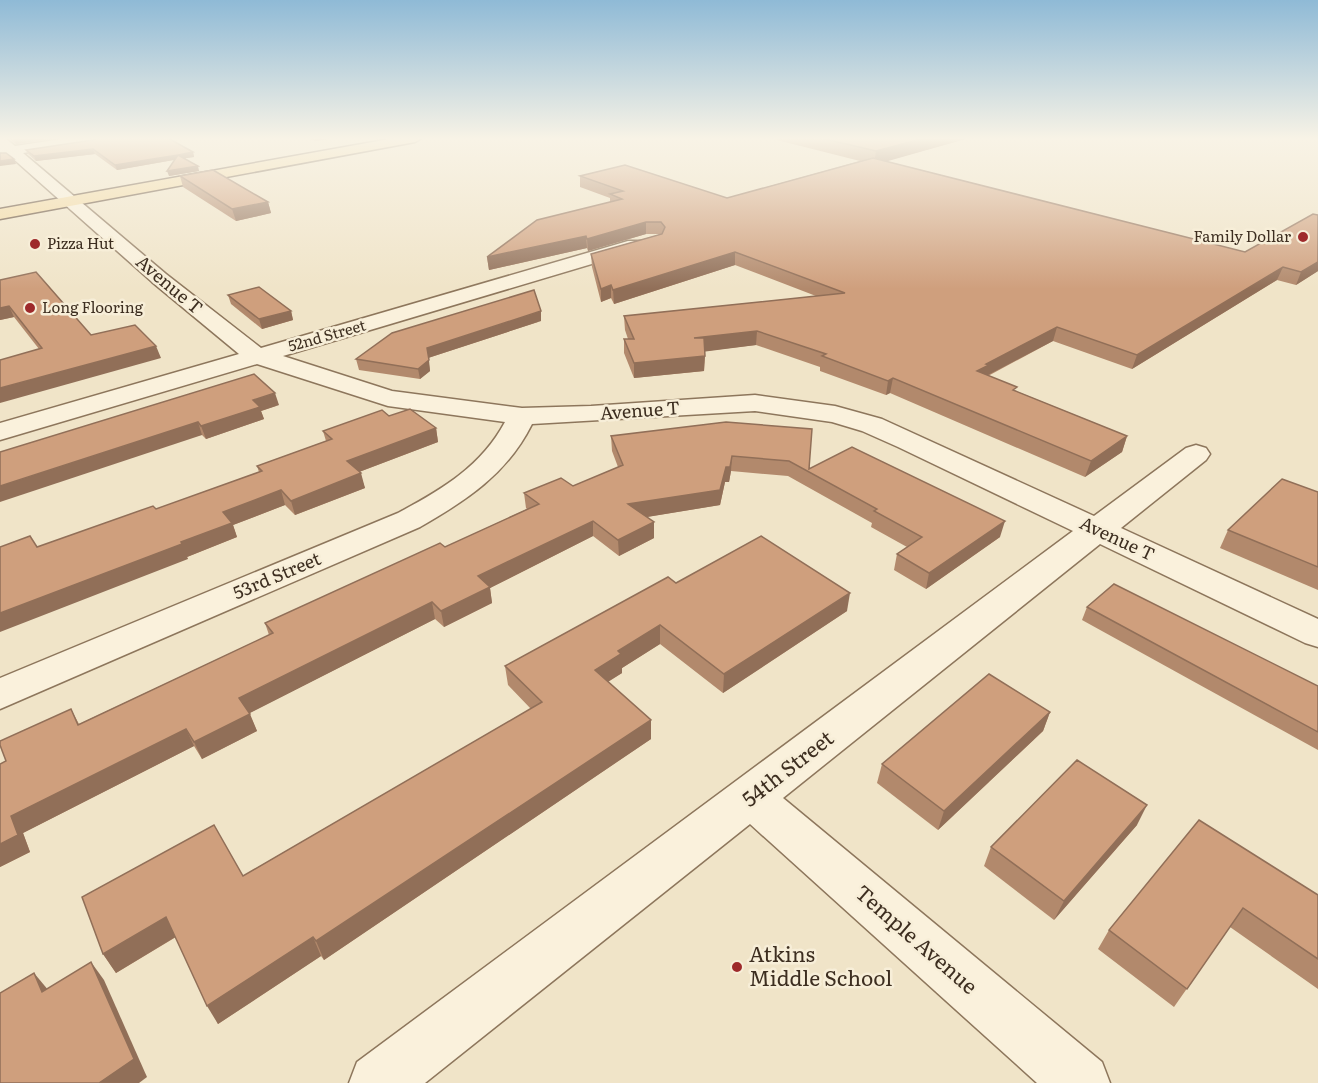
<svg xmlns="http://www.w3.org/2000/svg" width="1318" height="1083" font-family="Literata,serif">
	<rect width="100%" height="100%" fill="#f0e4c8"/>
	<g fill="none" stroke-linecap="round" stroke-linejoin="round">
		<defs>
			<path id="minor" d="M0 138H5L15 146 69 138H101L94 142 23 153 166 274 261 348 628 241H642L644 245 642 249 283 356 392 391 522 408 591 406 755 395 835 406 882 419 1094 516 1186 448 1196 445 1206 448 1210 454 1206 460 1121 528 1318 619V647L1305 643 1100 544 783 798 1102 1062 1110 1083H1037L750 824 425 1083H349L357 1062 1073 531 898 447 862 431 832 422 755 411 532 424C507 474 467 500 420 527L0 709V678L398 513C441 490 481 467 505 422L388 406 257 364 0 440V423L239 354 152 282 9 155 0 156Z"/>
			<polygon id="major" points="395,138 422,138 415,142 0,219 0,209"/>
		</defs>
		<use href="#minor" stroke="#8d765c" stroke-width="3"/>
		<use href="#major" stroke="#5b4430" stroke-width="3"/>
		<use href="#minor" fill="#faf1dc" fill-rule="evenodd"/>
		<use href="#major" fill="#f3d9a0" fill-rule="evenodd"/>
	</g>
	<g fill="#b2896c">
		<polygon points="8,138 57,138 16,144"/>
		<polygon points="306,138 337,138 315,141"/>
		<polygon points="769,138 969,138 886,161 1245,252 1318,215 1318,271 1296,285 1277,280 1132,369 1053,341 988,376 1016,391 1127,436 1122,452 1085,477 890,393 886,395 820,371 820,367 756,345 705,351 704,371 634,378 624,353 624,339 628,339 625,330 624,316 816,296 735,265 614,304 611,298 601,302 592,267 591,254 661,234 646,234 588,251 587,248 489,270 487,257 610,202 610,198 580,187 580,176 727,198 860,161"/>
		<polygon points="171,139 193,152 194,157 185,158 199,171 169,176 174,160 117,170 95,154 36,161 28,154 26,150 93,140"/>
		<polygon points="180,176 268,202 271,213 236,221 183,187"/>
		<polygon points="0,280 91,335 161,358 39,349 14,317 0,320"/>
		<polygon points="228,295 291,311 293,320 262,329 231,304"/>
		<polygon points="541,321 428,358 430,371 420,379 359,370 356,359"/>
		<polygon points="279,405 261,411 264,419 206,439 202,435 0,452"/>
		<polygon points="389,416 436,428 438,442 359,472 365,488 295,515 285,505 233,525 237,537 187,557 188,559 37,547 156,509 259,472 257,466 326,441 323,431"/>
		<polygon points="726,422 809,469 1000,537 926,589 894,570 897,554 907,547 871,527 872,523 788,476 731,471 729,482 725,482 720,505 646,517 654,522 654,538 619,556 593,536 490,588 492,603 444,627 435,619 249,713 257,731 202,759 194,746 23,833 30,852 0,867 6,761 71,709 79,724 269,635 265,623 445,547 527,509 526,508 524,493 573,486 618,467 612,451 611,436"/>
		<polygon points="1318,492 1318,590 1220,548 1228,530"/>
		<polygon points="676,583 847,611 723,693 660,644 622,668 622,673 608,682 651,720 651,739 324,960 321,956 218,1024 176,937 116,973 103,954 243,876 531,709 508,685 505,666"/>
		<polygon points="1087,607 1318,686 1318,750 1082,620"/>
		<polygon points="1050,712 1043,731 938,830 877,783 882,764"/>
		<polygon points="1137,825 1054,920 984,866 991,847"/>
		<polygon points="1318,895 1318,989 1230,927 1174,1007 1098,949 1109,930"/>
	</g>
	<g fill="#916f58">
		<polygon points="24,138 57,138 16,144 14,139"/>
		<polygon points="166,138 183,138 166,140"/>
		<polygon points="314,138 337,138 315,141"/>
		<polygon points="925,138 969,138 874,165 876,151"/>
		<polygon points="93,149 95,154 36,161 34,156"/>
		<polygon points="193,152 194,157 180,159 178,155"/>
		<polygon points="178,155 179,159 117,170 115,165"/>
		<polygon points="14,159 16,164 0,166 0,161"/>
		<polygon points="198,166 199,171 169,176 167,171"/>
		<polygon points="268,202 271,213 236,221 232,209"/>
		<polygon points="646,222 646,234 588,251 587,239"/>
		<polygon points="586,236 587,248 489,270 487,257"/>
		<polygon points="735,252 735,265 614,304 613,290"/>
		<polygon points="1318,262 1318,271 1296,285 1301,272"/>
		<polygon points="1283,267 1277,280 1132,369 1137,355"/>
		<polygon points="611,285 611,298 601,302 601,289"/>
		<polygon points="9,306 14,317 0,320 0,308"/>
		<polygon points="291,311 293,320 262,329 259,319"/>
		<polygon points="541,311 541,321 428,358 427,348"/>
		<polygon points="1057,327 1053,341 986,376 977,371 986,364"/>
		<polygon points="757,331 756,345 694,353 694,338"/>
		<polygon points="156,346 161,358 0,403 0,388"/>
		<polygon points="705,356 704,371 634,378 634,363"/>
		<polygon points="429,360 430,371 420,379 418,369"/>
		<polygon points="893,378 890,393 886,395 888,381"/>
		<polygon points="275,393 279,405 261,411 264,419 206,439 201,426 253,400"/>
		<polygon points="198,422 202,435 0,502 0,486"/>
		<polygon points="436,428 438,442 351,475 347,461"/>
		<polygon points="1127,436 1122,452 1085,477 1091,461"/>
		<polygon points="732,456 731,471 729,482 725,482 720,505 629,520 628,504 726,467"/>
		<polygon points="361,473 365,488 295,515 291,501"/>
		<polygon points="281,490 285,505 233,525 237,537 187,557 188,559 0,632 0,613 181,542 223,512"/>
		<polygon points="593,521 593,536 490,588 492,603 444,627 441,611 478,576"/>
		<polygon points="1005,521 1000,537 926,589 929,573"/>
		<polygon points="654,522 654,538 619,556 618,540"/>
		<polygon points="850,593 847,611 723,693 724,674"/>
		<polygon points="432,602 435,619 246,715 239,698"/>
		<polygon points="660,625 660,644 622,668 622,673 596,689 595,670 618,651"/>
		<polygon points="1050,712 1043,731 938,830 944,811"/>
		<polygon points="250,714 257,731 202,759 194,742"/>
		<polygon points="651,720 651,739 324,960 316,941"/>
		<polygon points="186,729 194,746 23,833 30,852 0,867 0,844 11,816"/>
		<polygon points="1147,805 1137,825 1054,920 1064,901"/>
		<polygon points="166,917 177,936 116,973 103,954"/>
		<polygon points="313,937 321,956 218,1024 207,1006"/>
		<polygon points="91,962 104,980 147,1077 139,1083 99,1083"/>
		<polygon points="34,973 49,991 42,992"/>
	</g>
	<g fill="#cf9f7d" stroke="#916f58" stroke-width="1.5">
		<polygon points="97,138 168,138 193,152 178,155 198,166 167,171 178,155 115,165 93,149 34,156 26,150 93,140"/>
		<polygon points="821,138 925,138 876,151"/>
		<polygon points="0,153 6,153 14,159 0,161"/>
		<polygon points="873,158 1245,252 1313,214 1318,215 1318,262 1301,272 1283,267 1137,355 1057,327 986,364 989,365 977,371 1017,387 1013,390 1127,436 1091,461 893,378 888,381 822,356 826,354 757,331 694,338 704,338 705,356 634,363 624,339 634,339 624,316 845,293 735,252 613,290 611,285 601,289 591,254 662,234 665,227 661,222 646,222 587,239 586,236 487,257 537,220 622,199 610,194 623,191 580,176 625,165 727,198"/>
		<polygon points="213,170 268,202 232,209 180,176"/>
		<polygon points="36,272 91,335 135,325 156,346 0,388 0,360 42,348 9,306 0,308 0,280"/>
		<polygon points="259,287 291,311 259,319 228,295"/>
		<polygon points="534,290 541,311 427,348 429,360 418,369 356,359 392,333"/>
		<polygon points="254,374 275,393 253,400 260,407 201,426 198,422 0,486 0,452"/>
		<polygon points="410,409 436,428 347,461 361,473 291,501 281,490 223,512 232,523 181,542 182,544 0,613 0,547 30,536 37,547 153,506 156,509 262,471 257,466 332,439 323,431 382,410 389,416"/>
		<polygon points="726,422 812,429 809,469 852,447 1005,521 929,573 897,554 922,537 874,511 877,509 789,461 732,456 730,467 726,467 720,490 628,504 654,522 618,540 593,521 478,576 490,587 441,611 432,602 239,698 250,714 194,742 186,729 11,816 18,835 0,844 0,764 6,761 0,745 0,741 71,709 78,725 273,633 265,623 440,543 445,547 539,504 524,493 561,478 573,486 623,465 611,436"/>
		<polygon points="1282,479 1318,492 1318,567 1228,530"/>
		<polygon points="761,536 850,593 724,674 660,625 618,651 621,654 595,670 651,720 316,941 313,937 207,1006 166,917 103,954 82,897 214,825 243,876 542,702 505,666 668,577 676,583"/>
		<polygon points="1114,584 1318,686 1318,732 1087,607"/>
		<polygon points="989,674 1050,712 944,811 882,764"/>
		<polygon points="1077,760 1147,805 1064,901 991,847"/>
		<polygon points="1199,820 1318,895 1318,959 1243,908 1187,989 1109,930"/>
		<polygon points="91,962 134,1059 99,1083 0,1083 0,993 34,973 42,992"/>
	</g>
	<linearGradient id="sky" x2="0" y2="1"><stop stop-color="#8fbad6"/><stop offset="0.48" stop-color="#f8f3e6"/><stop offset="1" stop-color="#f8f3e6" stop-opacity="0"/></linearGradient>
	<rect width="1318" height="289" fill="url(#sky)"/>
	<g fill="#9e2a2b" stroke="#f7eed8" stroke-width="2">
		<circle cx="1303" cy="237" r="6"/>
		<circle cx="35" cy="244" r="6"/>
		<circle cx="30" cy="308" r="6"/>
		<circle cx="737" cy="967" r="6"/>
	</g>
	<g text-anchor="middle" stroke-width="5" stroke-linejoin="round" paint-order="stroke">
		<g font-size="15" fill="#3d2e20" stroke="#f7eed8" text-anchor="start">
			<text x="1291" y="242" text-anchor="end">Family Dollar</text>
			<text x="47" y="249">Pizza Hut</text>
			<text x="42" y="313">Long Flooring</text>
		</g>
		<g font-size="15" fill="#3d2e20" stroke="#f7eed8">
			<text transform="translate(327 336) rotate(-16)" y="5">52nd Street</text>
		</g>
		<g font-size="18" fill="#3d2e20" stroke="#f7eed8">
			<text transform="translate(169 285) rotate(40)" y="6">Avenue T</text>
			<text transform="translate(640 411) rotate(-4)" y="6">Avenue T</text>
			<text transform="translate(1117 539) rotate(25)" y="6">Avenue T</text>
			<text transform="translate(277 576) rotate(-23)" y="6">53rd Street</text>
		</g>
		<g font-size="21" fill="#3d2e20" stroke="#f7eed8">
			<text transform="translate(788 769) rotate(-38)" y="7">54th Street</text>
			<text transform="translate(916 940) rotate(41)" y="7">Temple Avenue</text>
		</g>
		<g font-size="21" fill="#3d2e20" stroke="#f7eed8" text-anchor="start">
			<text x="749" y="962">Atkins<tspan x="749" dy="24">Middle School</tspan></text>
		</g>
	</g>
</svg>
